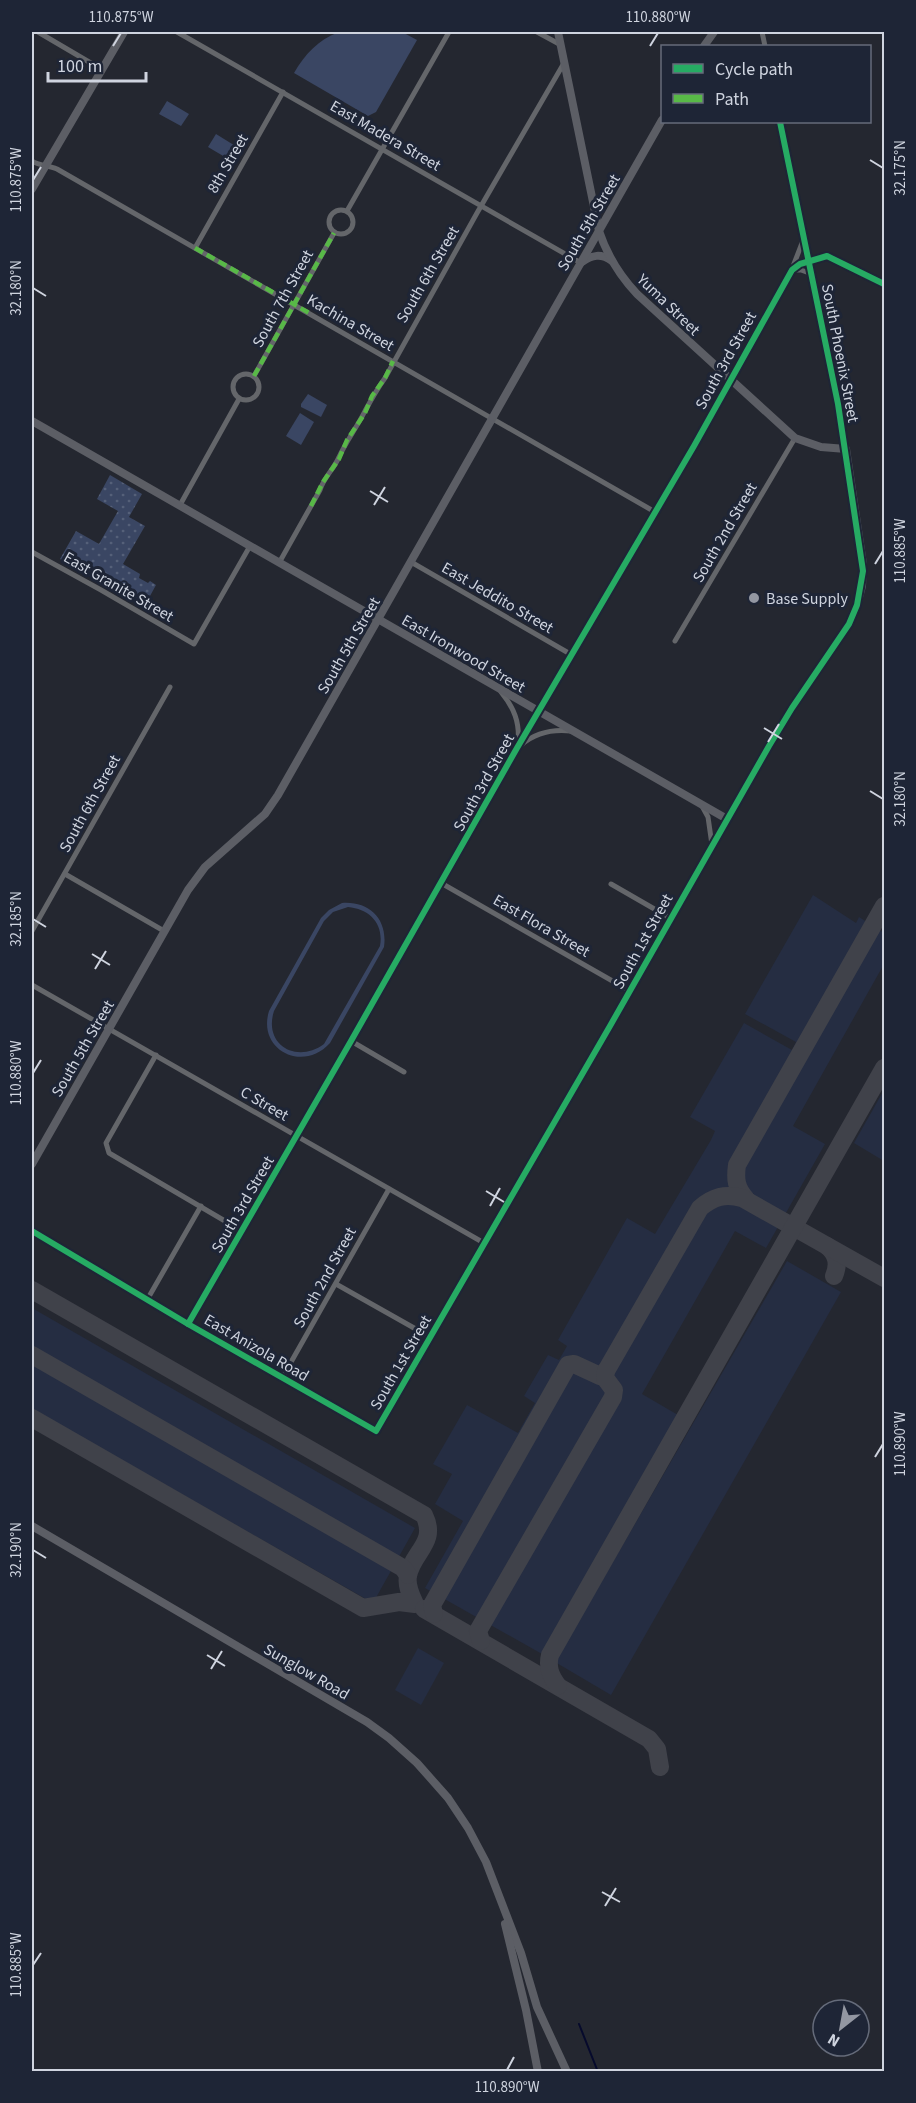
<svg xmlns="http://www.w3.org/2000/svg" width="916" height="2103" font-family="'Source Sans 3',sans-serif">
	<defs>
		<pattern id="park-dots" width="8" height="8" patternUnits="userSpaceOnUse" patternTransform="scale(1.5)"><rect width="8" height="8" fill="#3a4663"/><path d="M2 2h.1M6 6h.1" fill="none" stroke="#556079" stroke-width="1.8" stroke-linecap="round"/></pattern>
	</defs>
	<rect width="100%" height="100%" fill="#242730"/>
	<g fill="#252d42">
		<polygon points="813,895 856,923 859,917 884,933 884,964 793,1126 825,1144 766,1248 735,1231 642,1394 678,1415 542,1654 425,1588 463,1521 435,1504 452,1474 433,1464 467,1405 518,1433 535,1403 524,1396 548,1355 559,1360 567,1346 558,1340 627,1218 655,1234 711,1140 715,1131 690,1117 744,1023 792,1050 796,1042 745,1014"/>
		<polygon points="884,1090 884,1161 854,1143"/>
		<polygon points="787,1261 841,1292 611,1695 555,1662"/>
		<polygon points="32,1308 415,1528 373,1603 32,1409"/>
		<polygon points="418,1648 444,1663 421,1705 395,1690"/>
	</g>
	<g fill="#3a4663" fill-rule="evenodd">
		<path d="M339 32H402L417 40 376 112 368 116 294 73C305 54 318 40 339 32Z"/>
		<polygon points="167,101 189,114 181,126 159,114"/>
		<polygon points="216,134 237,147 230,160 208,147"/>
		<polygon points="308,394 327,405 321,417 301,407 301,404"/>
		<polygon points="300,413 314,422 301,445 286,436"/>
		<path d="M342 903C369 901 388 919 384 947L330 1043C303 1073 257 1050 269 1011L321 918 329 910ZM348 907C370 909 384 924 380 946L324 1044C297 1064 263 1045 274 1011L324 921 333 912Z"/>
	</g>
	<polygon fill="url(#park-dots)" points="110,475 142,494 129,517 145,526 123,564 140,574 139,578 148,583 150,581 156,585 144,607 60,559 76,531 99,544 118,511 97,499"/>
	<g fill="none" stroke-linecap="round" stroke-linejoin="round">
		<polyline stroke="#060a2c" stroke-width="2" points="579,2024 598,2072"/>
		<g stroke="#40424a" stroke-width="18">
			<path d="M746 1199C736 1188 735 1179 737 1165L884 906"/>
			<path d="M827 1246C837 1254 839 1264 834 1276"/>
			<path d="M32 1290 424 1515C438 1543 412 1552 408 1576 406 1586 411 1595 415 1604L399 1602 363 1608 32 1418"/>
			<polyline points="32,1355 403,1568 408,1575"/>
			<polyline points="424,1609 649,1739 657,1749 660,1767"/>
			<polyline points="434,1614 432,1605 568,1365 574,1364 600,1376 606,1371"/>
			<path d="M481 1641 478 1631 613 1397 614 1390 605 1378 606 1371 700 1208C713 1197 725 1193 742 1198L884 1278"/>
			<path d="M558 1686C550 1676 547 1667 550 1655L884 1068"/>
		</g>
		<g stroke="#64666a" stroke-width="5">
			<polyline points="38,32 101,69"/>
			<polyline points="177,32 581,263"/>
			<polyline points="537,32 561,45"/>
			<polyline points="762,32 765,46"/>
			<polyline points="780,122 846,449"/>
			<path d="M32 161C39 166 48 165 57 169L655 512"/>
			<circle cx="341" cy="222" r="12"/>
			<polyline points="347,211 449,32"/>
			<polyline points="195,248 283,92"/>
			<polyline points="792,269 804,238"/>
			<polyline points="792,270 801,270 812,274"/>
			<circle cx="246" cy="387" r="13"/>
			<polyline points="254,376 334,233"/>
			<polyline points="180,505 239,399"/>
			<polyline points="32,552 101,590 194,644 250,546"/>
			<polyline points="411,562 572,655"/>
			<path d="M279 563 320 490C324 477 334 469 339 457 347 440 357 427 365 411 371 400 377 389 385 378L477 213 564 63"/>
			<polyline points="675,641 795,438"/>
			<path d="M501 692C514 708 520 722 518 743"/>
			<path d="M521 745C535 733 553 729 571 731"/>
			<polyline points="702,806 708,817 712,845"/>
			<polyline points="65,874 164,931"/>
			<polyline points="441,883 630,991"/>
			<polyline points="611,884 670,918"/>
			<polyline points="32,931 170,687"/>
			<polyline points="32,985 484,1243"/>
			<polyline points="351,1041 404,1072"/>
			<polyline points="156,1055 106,1143 109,1153 242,1231"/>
			<polyline points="336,1284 430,1337"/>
			<polyline points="147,1300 201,1206"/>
			<polyline points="188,1324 351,1041 517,748 694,446 792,270 800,264 827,256 884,284"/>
			<polyline points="282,1378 389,1189"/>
		</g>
		<g stroke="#5c5e65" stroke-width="8">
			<polyline points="704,46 714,32"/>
			<polyline points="32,189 124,32"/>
			<path d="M582 262C592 255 601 253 612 261"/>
			<polyline points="32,421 727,819"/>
			<polyline points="32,1164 188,890 205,867 265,814 278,795 662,120"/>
			<path d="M32 1231 188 1324 376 1431 610 1026 769 746 792 708 849 624 857 605 862 586 863 564 846 449 821 447 795 438 637 294C620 276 607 255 599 231L558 32"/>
			<polyline points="32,1526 367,1722 389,1738 417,1763 448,1798 468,1828 486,1862 521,1953 537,2007 567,2072"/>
			<polyline points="505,1924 526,2010 538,2072"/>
		</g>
		<g stroke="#58b947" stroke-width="4.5" stroke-dasharray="9 4.5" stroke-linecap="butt">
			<polyline points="195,248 311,314"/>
			<polyline points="254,376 334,233"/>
			<polyline points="311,506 323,482 339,459 347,440 365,413 372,396 385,378 393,361"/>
		</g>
		<defs>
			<g id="cycleway">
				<polyline points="32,1231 188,1324 376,1431 610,1026 769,746 792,708 849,624 857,605 863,571 838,404 780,122"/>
				<polyline points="188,1324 351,1041 517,748 694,446 792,270 800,264 827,256 884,284"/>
			</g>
		</defs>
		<use href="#cycleway" stroke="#1e2536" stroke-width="10"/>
		<use href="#cycleway" stroke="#26ab63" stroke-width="6"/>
	</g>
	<path fill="none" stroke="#cfd4df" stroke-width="2" d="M113 46 121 33M650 46 658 33M870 160 883 168M33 180 41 167M33 288 46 296M370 491 388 502M374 505 385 487M875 564 883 551M764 728 782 739M768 742 779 724M870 791 883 799M33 919 46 927M92 954 110 965M95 969 106 951M33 1073 41 1060M486 1191 504 1202M490 1206 500 1188M875 1457 883 1444M33 1550 46 1558M207 1655 225 1666M211 1669 222 1651M602 1892 620 1902M605 1906 616 1888M33 1965 41 1953M507 2070 514 2057"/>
	<circle fill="#9397a2" stroke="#1e2536" stroke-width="2" cx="754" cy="598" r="6"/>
	<g text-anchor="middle" stroke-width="6" stroke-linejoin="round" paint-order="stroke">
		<g font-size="16" fill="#cfd4df" stroke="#1e2536">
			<text transform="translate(386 135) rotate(30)" y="6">East Madera Street</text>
			<text transform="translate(227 163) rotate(-60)" y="6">8th Street</text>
			<text transform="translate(588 222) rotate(-60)" y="6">South 5th Street</text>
			<text transform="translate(427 274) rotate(-60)" y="6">South 6th Street</text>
			<text transform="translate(282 298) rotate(-61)" y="6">South 7th Street</text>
			<text transform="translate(669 304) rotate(44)" y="6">Yuma Street</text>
			<text transform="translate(351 322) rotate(30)" y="6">Kachina Street</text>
			<text transform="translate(841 353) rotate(79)" y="6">South Phoenix Street</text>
			<text transform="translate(725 360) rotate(-61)" y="6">South 3rd Street</text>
			<text transform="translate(724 532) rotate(-60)" y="6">South 2nd Street</text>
			<text transform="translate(119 586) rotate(30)" y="6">East Granite Street</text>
			<text transform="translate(498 597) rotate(30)" y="6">East Jeddito Street</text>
			<text transform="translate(348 645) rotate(-60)" y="6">South 5th Street</text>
			<text transform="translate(464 653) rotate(30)" y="6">East Ironwood Street</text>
			<text transform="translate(483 782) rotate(-61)" y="6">South 3rd Street</text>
			<text transform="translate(89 803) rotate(-61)" y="6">South 6th Street</text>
			<text transform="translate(542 925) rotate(30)" y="6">East Flora Street</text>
			<text transform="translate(642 941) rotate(-61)" y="6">South 1st Street</text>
			<text transform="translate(82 1048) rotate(-60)" y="6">South 5th Street</text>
			<text transform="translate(265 1103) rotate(30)" y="6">C Street</text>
			<text transform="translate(242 1204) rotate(-60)" y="6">South 3rd Street</text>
			<text transform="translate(324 1277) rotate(-61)" y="6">South 2nd Street</text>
			<text transform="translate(257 1347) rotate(30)" y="6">East Anizola Road</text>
			<text transform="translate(400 1362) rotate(-60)" y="6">South 1st Street</text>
			<text transform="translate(307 1671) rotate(30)" y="6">Sunglow Road</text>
		</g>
		<g font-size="16" fill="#cfd4df" stroke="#1e2536" text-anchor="start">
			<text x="766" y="604">Base Supply</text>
		</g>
	</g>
	<rect width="916" height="2103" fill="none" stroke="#1e2536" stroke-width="66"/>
	<rect x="661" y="45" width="210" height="78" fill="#1e2536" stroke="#656b7a" stroke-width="1.5"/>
	<rect x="673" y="64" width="30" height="9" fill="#26ab63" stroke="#656b7a" stroke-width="1.5"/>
	<text x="715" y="75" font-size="18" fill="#cfd4df">Cycle path</text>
	<rect x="673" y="94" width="30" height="9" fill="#58b947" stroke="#656b7a" stroke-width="1.5"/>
	<text x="715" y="105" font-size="18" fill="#cfd4df">Path</text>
	<g transform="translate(841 2028) rotate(211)"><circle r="28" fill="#1e2536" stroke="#656b7a" stroke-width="1.5"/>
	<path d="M0-4.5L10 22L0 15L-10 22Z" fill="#9397a2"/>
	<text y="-9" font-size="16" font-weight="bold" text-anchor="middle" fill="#cfd4df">N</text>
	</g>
	<path d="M48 72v9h98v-9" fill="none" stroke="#cfd4df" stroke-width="3"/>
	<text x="57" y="72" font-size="18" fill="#cfd4df" stroke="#1e2536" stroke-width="4.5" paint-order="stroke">100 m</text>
	<rect x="33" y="33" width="850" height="2037" fill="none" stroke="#cfd4df" stroke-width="2"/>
	<g font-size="15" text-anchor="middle" fill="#cfd4df">
		<text x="121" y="22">110.875°W</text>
		<text x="658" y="22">110.880°W</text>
		<text transform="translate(900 168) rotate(-90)" y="5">32.175°N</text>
		<text transform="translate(16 180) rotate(-90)" y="5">110.875°W</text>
		<text transform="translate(16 288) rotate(-90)" y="5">32.180°N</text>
		<text transform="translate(900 551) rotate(-90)" y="5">110.885°W</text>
		<text transform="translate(900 799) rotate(-90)" y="5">32.180°N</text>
		<text transform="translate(16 919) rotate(-90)" y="5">32.185°N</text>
		<text transform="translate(16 1073) rotate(-90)" y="5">110.880°W</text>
		<text transform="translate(900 1444) rotate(-90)" y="5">110.890°W</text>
		<text transform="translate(16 1550) rotate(-90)" y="5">32.190°N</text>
		<text transform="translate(16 1965) rotate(-90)" y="5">110.885°W</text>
		<text x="507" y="2092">110.890°W</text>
	</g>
</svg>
